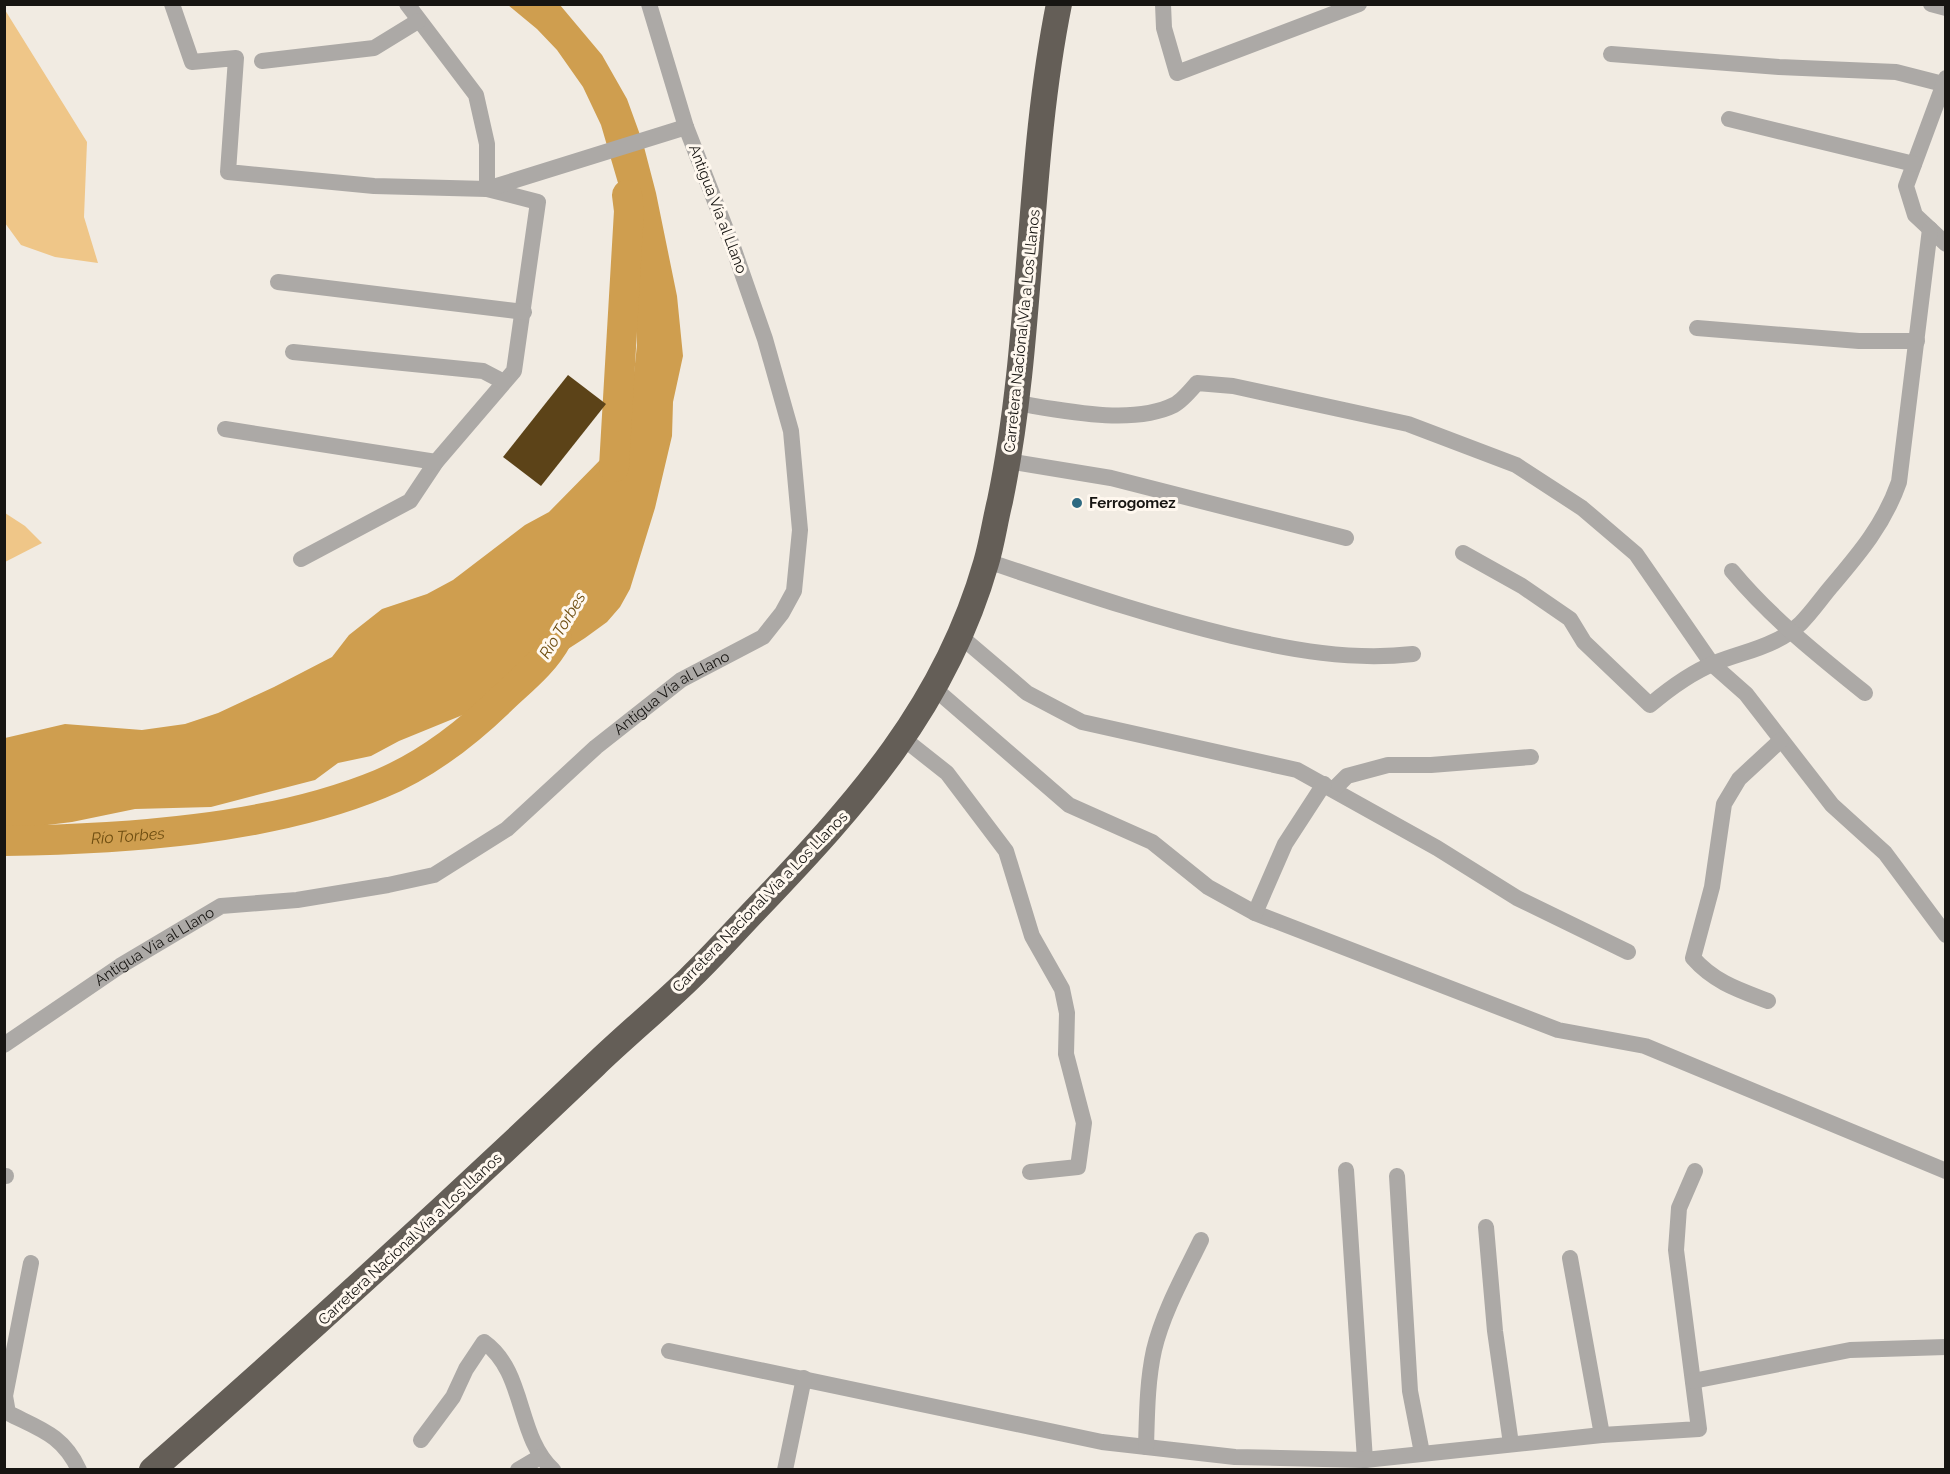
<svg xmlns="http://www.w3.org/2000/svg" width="1950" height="1474" font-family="Raleway,sans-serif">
	<rect width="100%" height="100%" fill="#f1ebe2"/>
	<g fill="#efc688">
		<polygon points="5,10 87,142 84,217 98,263 55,257 21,245 5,223"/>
		<polygon points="5,513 25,526 42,543 5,562"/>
	</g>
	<polygon fill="#cf9e4f" points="508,5 560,5 602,55 627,99 643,143 656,193 677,296 683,356 673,402 672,436 655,508 630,589 620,607 607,622 585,638 540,667 497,689 470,712 399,741 371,756 338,763 315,780 211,807 135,809 72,822 31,827 18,833 5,834 5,738 65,724 142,730 185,724 218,713 274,687 332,657 349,635 382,609 427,594 453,580 525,525 549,512 607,453 632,391 637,345 634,267 623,200 601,125 583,87 557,50 537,29"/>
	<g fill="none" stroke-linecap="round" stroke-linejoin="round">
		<g stroke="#cf9e4f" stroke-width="30">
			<polyline points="614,467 629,211 627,195"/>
			<path id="s1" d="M4 841C124 839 269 830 380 784 426 765 467 733 502 699 522 680 544 663 557 639"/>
		</g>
	</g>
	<polygon fill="#5c4318" points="568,375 606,404 541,486 503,457"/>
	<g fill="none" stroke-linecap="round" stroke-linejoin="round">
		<g stroke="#aca9a6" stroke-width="16">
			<polyline points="172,4 192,62 236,58 228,172 374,186 487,189 538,202 514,371 436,462 410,501 301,559"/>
			<polyline points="407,4 476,95 487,144 487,189 686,127"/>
			<polyline points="1163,4 1164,28 1177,73 1359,4"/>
			<polyline points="1931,4 1946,8"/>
			<polyline points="1611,54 1779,67 1896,72 1943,84"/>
			<polyline points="262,61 374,48 418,21"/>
			<polyline points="1946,78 1906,186 1915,215 1946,244"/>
			<polyline points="1729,119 1914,164"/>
			<polyline points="278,282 524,312"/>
			<polyline points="1697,328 1859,341 1917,341"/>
			<polyline points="293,352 483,371 504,382"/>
			<path d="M1016 403C1060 410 1132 426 1174 405 1182 401 1191 390 1197 383L1233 386 1408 424 1516 465 1582 508 1636 554 1712 664 1746 694 1832 805 1885 853 1946 935"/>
			<polyline points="225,429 436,462"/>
			<polyline points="1008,461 1111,478 1346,538"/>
			<path d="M1463 553 1522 586 1570 619 1584 642 1650 705C1670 688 1690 673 1715 663 1734 655 1755 651 1775 641 1802 628 1811 611 1830 588 1858 555 1884 525 1899 482L1930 229"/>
			<path d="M987 561C1068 588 1148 616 1232 636 1292 650 1351 661 1413 654"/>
			<path d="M1732 571C1771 618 1818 655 1865 693"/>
			<polyline points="959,635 1027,693 1082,722 1297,770 1437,848 1517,898 1628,952"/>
			<polyline points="935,689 1069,805 1152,842 1208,887 1255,913 1558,1030 1645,1046 1946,1171"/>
			<polyline points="904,739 947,773 1006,851 1032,936 1062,989 1067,1013 1066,1054 1084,1123 1078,1167 1030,1172"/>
			<polyline points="1334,789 1347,776 1388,765 1431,765 1531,757"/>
			<polyline points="1255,913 1285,844 1324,784"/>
			<path d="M1768 1001C1739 990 1714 982 1693 958L1712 887 1724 804 1739 779 1781 740"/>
			<path id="s2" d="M4 1045 120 966 221 906 297 900 388 885 434 875 507 829 596 747 681 680 763 637 782 613 794 591 800 530 791 431 765 339 734 250 686 127 649 4"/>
			<polyline points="1346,1170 1365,1460"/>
			<polyline points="4,1176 6,1176"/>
			<polyline points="1397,1176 1410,1391 1422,1453"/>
			<polyline points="1486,1227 1495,1331 1511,1444"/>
			<polyline points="1570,1258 1602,1435"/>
			<path d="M31 1263 5 1396 8 1413C40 1429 63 1435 79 1470"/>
			<polyline points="669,1351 1102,1442 1235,1457 1365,1460 1602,1435 1699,1429 1676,1250 1679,1208 1695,1171"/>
			<polyline points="1693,1381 1850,1350 1946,1347"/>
			<path d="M421 1440 453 1397 466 1369 484 1342C526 1372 516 1436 553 1470"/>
			<path d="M1146 1447C1147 1415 1147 1382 1154 1350 1163 1312 1184 1275 1201 1240"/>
			<polyline points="518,1470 540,1457"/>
			<polyline points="785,1470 804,1378"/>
		</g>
		<path stroke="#645e57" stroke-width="26" d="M152 1470C302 1338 450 1203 595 1065 625 1036 658 1009 689 979 713 956 735 931 758 907 858 802 945 706 986 563 992 543 995 521 1000 501 1034 337 1026 168 1059 4"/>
	</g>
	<circle fill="#2f6a82" stroke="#fff8ef" stroke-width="2" cx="1077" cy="503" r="6"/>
	<g text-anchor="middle" stroke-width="6" stroke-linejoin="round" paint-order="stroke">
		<g font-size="15" fill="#171512" stroke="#fff8ef">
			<text transform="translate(718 209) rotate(69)" y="5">Antigua Vía al Llano</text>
			<text transform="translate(1022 331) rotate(-84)" y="5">Carretera Nacional Vía a Los Llanos</text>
			<text dy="5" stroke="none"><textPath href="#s2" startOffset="774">Antigua Vía al Llano</textPath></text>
			<text transform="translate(760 902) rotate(-46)" y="5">Carretera Nacional Vía a Los Llanos</text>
			<text dy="5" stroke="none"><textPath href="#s2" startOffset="180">Antigua Vía al Llano</textPath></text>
			<text transform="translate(410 1239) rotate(-43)" y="5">Carretera Nacional Vía a Los Llanos</text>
		</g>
		<g font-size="15" font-weight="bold" fill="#171512" stroke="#fff8ef" text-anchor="start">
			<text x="1089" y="508">Ferrogomez</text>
		</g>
		<g font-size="16" font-style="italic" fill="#6f4e11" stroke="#fff8ef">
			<text transform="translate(562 625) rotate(-59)" y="6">Río Torbes</text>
			<text dy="6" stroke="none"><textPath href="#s1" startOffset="124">Río Torbes</textPath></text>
		</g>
	</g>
	<rect width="1950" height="1474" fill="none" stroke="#171512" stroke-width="12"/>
</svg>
